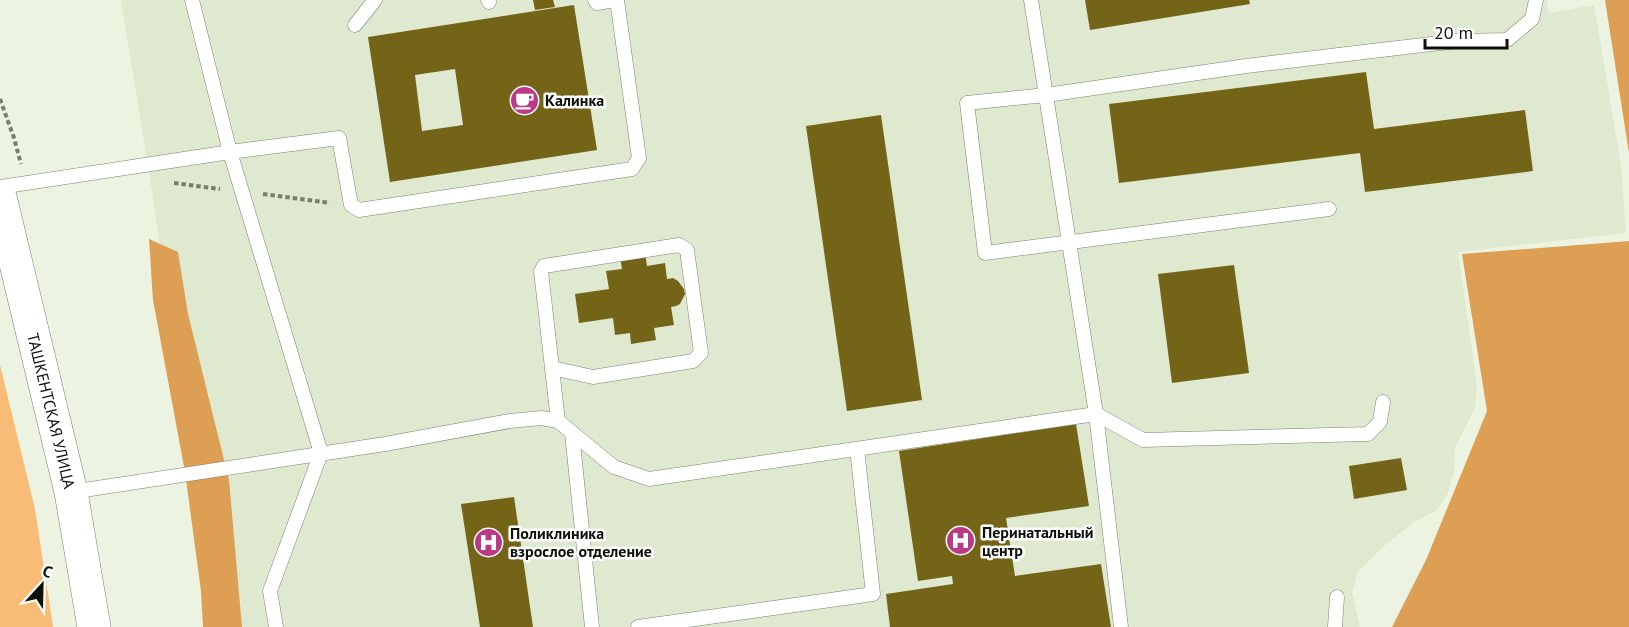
<svg xmlns="http://www.w3.org/2000/svg" width="1629" height="627" font-family="'PT Sans',sans-serif">
	<rect width="100%" height="100%" fill="#ecf3e0"/>
	<polygon fill="#dfe9cf" points="121,0 1547,0 1549,13 1594,5 1621,165 1626,233 1458,252 1477,385 1475,408 1455,448 1454,472 1447,495 1437,510 1414,522 1384,546 1358,572 1352,592 1360,627 215,627 152,191"/>
	<polygon fill="#f9bc76" points="0,365 35,509 53,627 0,627"/>
	<g fill="#dd9f54">
		<polygon points="1605,0 1629,0 1629,153"/>
		<polygon points="149,239 178,252 188,314 229,480 242,627 203,627 201,591 185,472 153,300"/>
		<polygon points="1629,241 1629,627 1392,627 1426,560 1487,411 1462,254"/>
	</g>
	<g fill="#746417" fill-rule="evenodd">
		<polygon points="533,0 553,0 555,7 535,10"/>
		<polygon points="1085,0 1249,0 1250,4 1090,30"/>
		<path d="M574 5 597 150 390 182 368 37ZM455 69 463 125 422 131 415 75Z"/>
		<polygon points="1366,72 1374,129 1525,110 1533,171 1365,192 1360,153 1119,183 1109,104"/>
		<polygon points="881,115 922,400 847,411 806,126"/>
		<polygon points="645,253 647,266 665,263 667,279 673,278 678,281 684,289 685,294 680,304 676,306 671,307 674,325 654,328 656,340 631,344 630,333 615,335 613,318 579,323 575,294 609,289 606,271 622,269 620,257"/>
		<polygon points="1234,265 1249,373 1172,383 1158,274"/>
		<polygon points="1076,424 1089,506 1006,518 1015,576 1101,564 1111,627 890,627 886,594 953,584 952,576 918,581 899,451"/>
		<polygon points="1401,458 1407,490 1354,499 1349,466"/>
		<polygon points="514,497 533,627 480,627 461,504"/>
	</g>
	<g fill="none" stroke-linecap="round" stroke-linejoin="round">
		<defs>
			<g id="lane">
				<polyline points="192,0 230,152 321,453 270,591 276,627"/>
				<polyline points="488,0 489,2"/>
				<polyline points="595,0 597,3 615,0"/>
				<polyline points="1031,0 1096,414 1121,627"/>
				<polyline points="355,25 375,0"/>
				<polyline points="0,187 230,152 339,138 351,205 359,210 632,169 639,158 617,0"/>
				<polyline points="1329,209 985,253 967,103 1046,95 1246,66 1457,41 1507,40 1532,19 1536,0"/>
				<polyline points="552,368 593,377 693,361 701,353 687,250 679,245 544,266 541,271 558,421"/>
				<polyline points="572,433 592,627"/>
				<polyline points="71,492 385,444 510,421 541,418 558,421 614,467 649,479 1096,414 1143,440 1368,434 1380,422 1383,402"/>
				<polyline points="638,627 873,594 857,449"/>
				<polyline points="1335,627 1337,597"/>
			</g>
			<g id="secondary">
				<path id="s1" d="M0 197 71 492 94 627"/>
			</g>
		</defs>
		<use href="#lane" stroke="#7b8171" stroke-width="15"/>
		<use href="#secondary" stroke="#7b8171" stroke-width="34"/>
		<g stroke="#797d71" stroke-width="4" stroke-dasharray="4.5 3" stroke-linecap="butt">
			<polyline points="0,99 14,138 21,164"/>
			<polyline points="174,183 220,189"/>
			<polyline points="263,194 330,203"/>
		</g>
		<use href="#lane" stroke="#fff" stroke-width="14"/>
		<use href="#secondary" stroke="#fff" stroke-width="33"/>
	</g>
	<defs>
		<symbol id="cafe-disc" viewBox="-11 -11 22 22"><circle r="9.5" fill="#ba3a85" stroke="#fff"/><path d="M-5.5-4.5H6V0H3Q3 3.5 0 3.5H-2.5Q-5.5 3.5-5.5 0ZM3-3.2v2h1.7v-2ZM-6 4.5H4V6H-6Z" fill="#fff"/></symbol>
		<symbol id="hospital-disc" viewBox="-11 -11 22 22"><circle r="9.5" fill="#ba3a85" stroke="#fff"/><path d="M-5-5h3v3.5h4V-5h3V5h-3V1.5h-4V5h-3Z" fill="#fff"/></symbol>
	</defs>
	<g fill-rule="evenodd">
		<use href="#cafe-disc" x="508" y="84" width="33" height="33"/>
		<use href="#hospital-disc" x="944" y="524" width="33" height="33"/>
		<use href="#hospital-disc" x="472" y="526" width="33" height="33"/>
	</g>
	<g text-anchor="middle" stroke-width="5" stroke-linejoin="round" paint-order="stroke">
		<g font-size="16" font-weight="bold" fill="#0e100a" stroke="#fff" text-anchor="start">
			<text x="545" y="106">Калинка</text>
			<text x="982" y="538">Перинатальный<tspan x="982" dy="18">центр</tspan></text>
			<text x="510" y="539">Поликлиника<tspan x="510" dy="18">взрослое отделение</tspan></text>
		</g>
		<g font-size="16" fill="#0e100a" stroke="#fff">
			<text dy="6" stroke="none"><textPath href="#s1" startOffset="220">ТАШКЕНТСКАЯ УЛИЦА</textPath></text>
		</g>
	</g>
	<g transform="translate(42 585) rotate(22)" stroke="#ffffff" stroke-width="4.5" paint-order="stroke">
	<path d="M0-4.5L10 22L0 15L-10 22Z" fill="#0e100a"/>
	<text y="-9" font-size="16" font-weight="bold" text-anchor="middle" fill="#0e100a">С</text>
	</g>
	<path d="M1425 39v9h82v-9" fill="none" stroke="#0e100a" stroke-width="3"/>
	<text x="1434" y="39" font-size="18" fill="#0e100a" stroke="#ffffff" stroke-width="4.5" paint-order="stroke">20 m</text>
</svg>
